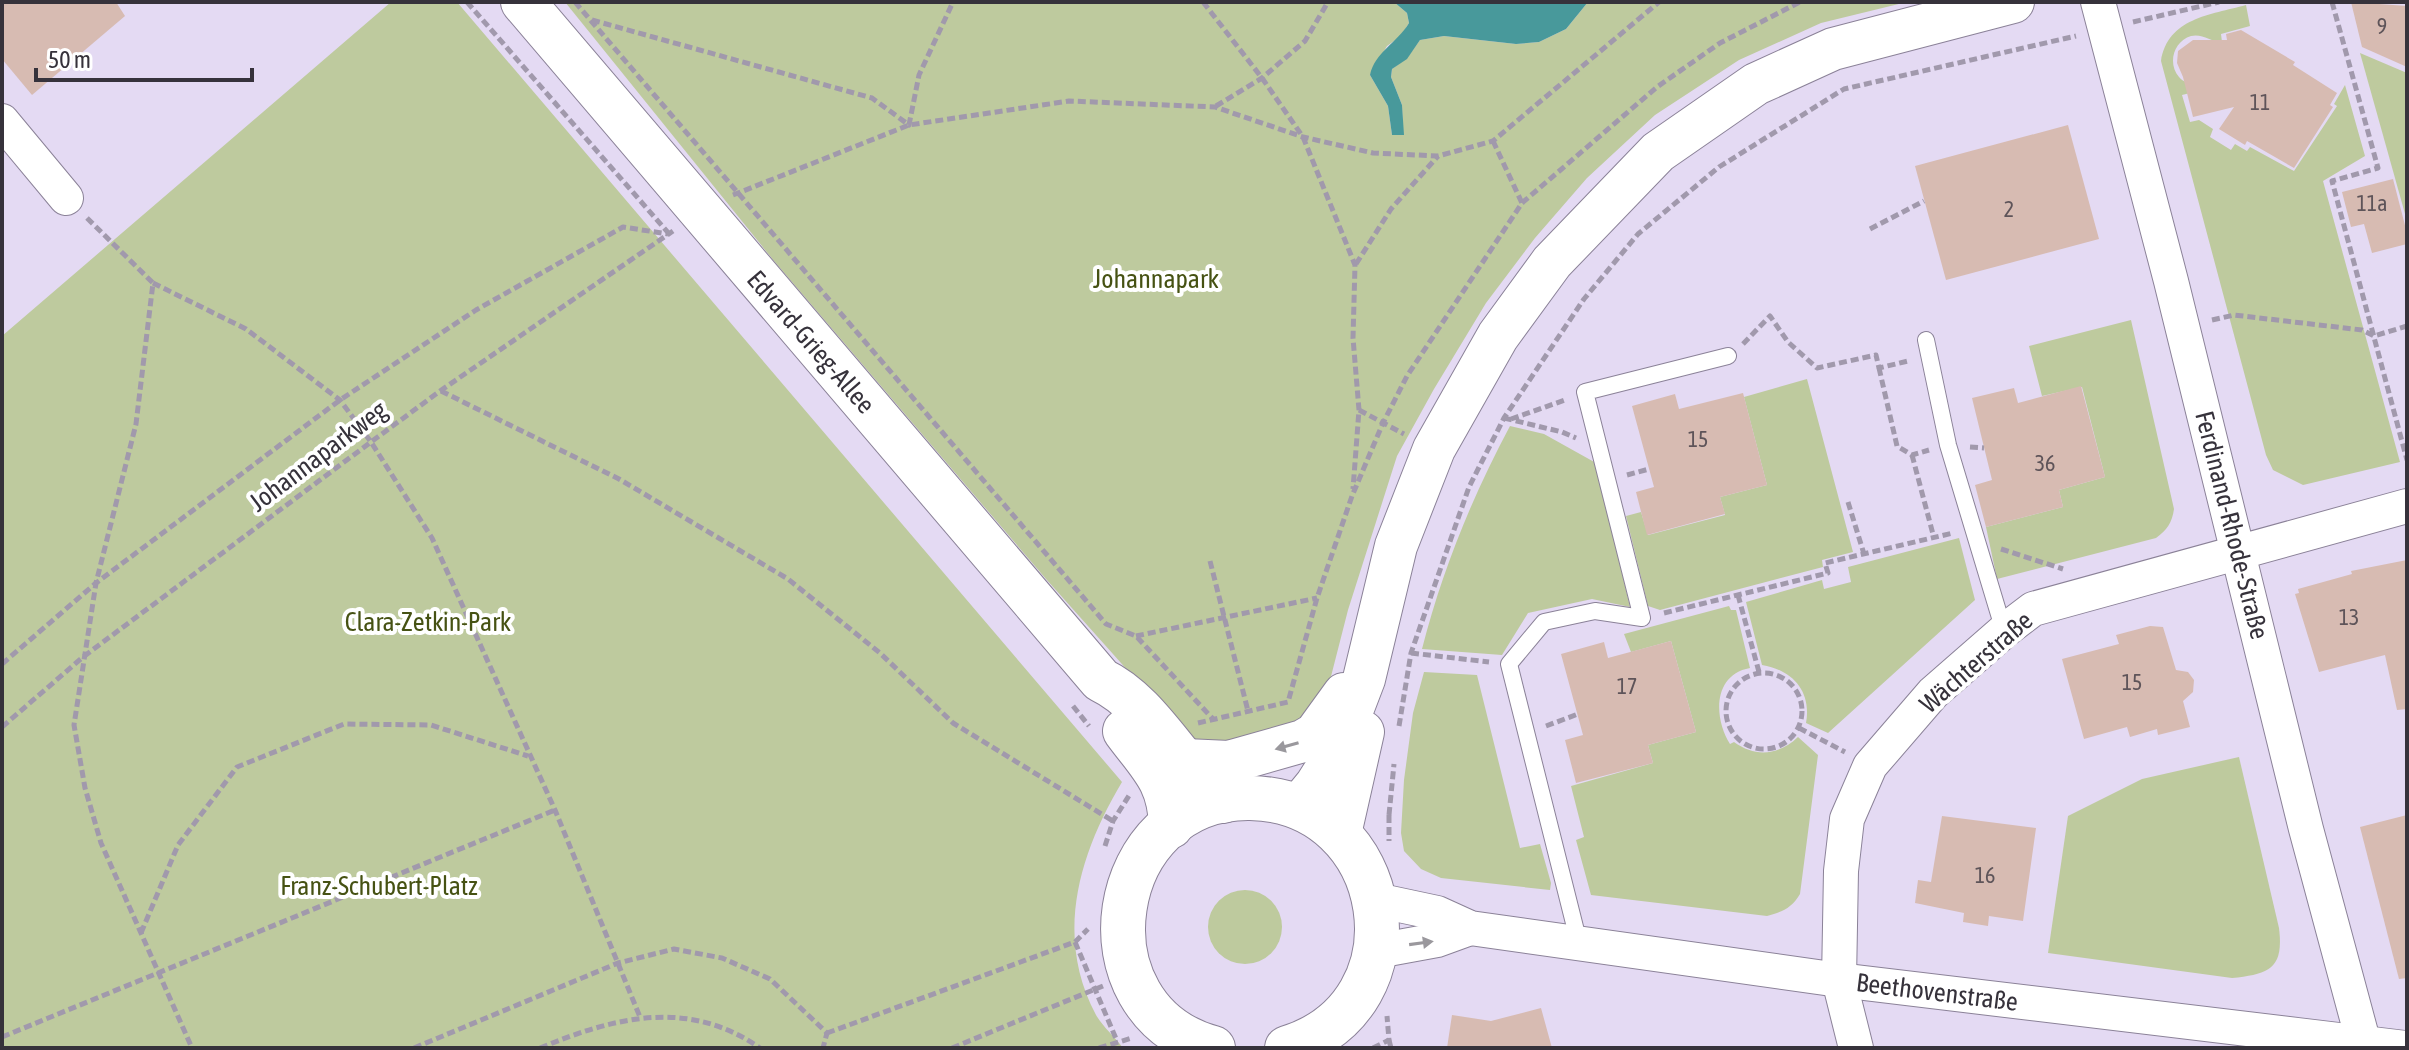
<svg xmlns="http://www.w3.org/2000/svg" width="2409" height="1050" font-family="'Asap Condensed',sans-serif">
	<rect width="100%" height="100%" fill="#e4daf3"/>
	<g fill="#beca9e">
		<path d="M391 2H457L1122 782C1079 854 1054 936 1096 1015 1103 1027 1115 1037 1123 1048H2V336Z"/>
		<polygon points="565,2 1394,2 1407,13 1409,23 1401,36 1387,46 1370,75 1388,106 1392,135 1403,135 1402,105 1391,77 1392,69 1407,58 1420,40 1444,36 1516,44 1539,42 1566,29 1588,2 1907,2 1821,23 1739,60 1655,115 1587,178 1535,238 1486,303 1434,389 1397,456 1348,610 1326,696 1313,716 1225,748 1194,740 1171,719 1046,579 774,261"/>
		<path d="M2246 5 2250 26 2221 34 2222 42C2211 42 2202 33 2191 36 2174 41 2167 63 2179 77 2183 82 2190 84 2196 87L2194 92 2182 95 2190 122 2199 120 2213 129 2210 137 2231 150 2235 144 2247 151 2250 147 2294 171 2337 106 2334 104 2345 85 2365 156 2323 181 2400 462 2303 485 2273 470 2266 455 2161 61C2168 18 2210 15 2246 5Z"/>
		<polygon points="2360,53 2407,73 2407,221"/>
		<path d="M2131 320 2174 509C2172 523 2167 530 2156 538L1997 579 1986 527 2063 507 2059 490 2105 477 2082 387 2042 396 2029 346Z"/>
		<polygon points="1807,379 1853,552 1822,560 1823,567 1660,610 1648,606 1626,516 1641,512 1648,535 1725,515 1720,497 1767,485 1744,397"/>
		<path d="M1510 426 1544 434 1596 463 1630 607 1592 599 1528 613 1502 655 1422 649C1442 571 1472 497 1510 426Z"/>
		<path d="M1959 538 1975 600 1828 733 1806 723C1812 691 1792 670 1762 665L1746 602 1822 580 1824 589 1851 582 1848 567Z"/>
		<path d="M1729 606 1731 610H1736L1750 668C1712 675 1714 719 1730 744L1734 742C1756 758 1779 755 1798 737L1818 755 1800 894C1792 908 1782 912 1767 916L1591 895 1576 840 1584 837 1571 786 1653 763 1648 745 1696 732 1671 641 1631 652 1624 634Z"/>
		<polygon points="1424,672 1477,675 1520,848 1540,844 1551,883 1550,890 1441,878 1421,869 1404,851 1401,833 1404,780 1413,713"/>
		<path d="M2239 757 2279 928C2284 969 2269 974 2232 978L2048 953 2068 816 2142 779Z"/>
		<circle cx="1245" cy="927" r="37"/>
	</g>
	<path fill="#48999b" d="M1394 2H1588L1566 29 1539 42 1516 44 1444 36 1420 40 1407 59 1392 69 1391 77 1402 105 1404 135H1392L1388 106 1370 75C1375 52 1397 43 1409 23L1407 13Z"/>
	<g fill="#d7bbb2">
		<polygon points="2,2 116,2 125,16 32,95 2,59"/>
		<polygon points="2351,2 2407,6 2407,67 2362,47"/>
		<polygon points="2241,30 2295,62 2293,65 2337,93 2330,105 2333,107 2294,168 2247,141 2245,145 2219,129 2234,107 2193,117 2183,77 2177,63 2178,51 2193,40 2227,40 2226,34"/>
		<polygon points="2068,125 2099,239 1946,280 1915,166"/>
		<polygon points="2393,179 2407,233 2407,244 2372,253 2364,224 2351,227 2342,192"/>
		<polygon points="2081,386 2105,477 2059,490 2063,507 1986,527 1975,485 1992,480 1972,398 2014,388 2018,403"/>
		<polygon points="1743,393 1767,485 1720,497 1725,514 1647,535 1636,492 1654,487 1632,406 1675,394 1679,409"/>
		<polygon points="2407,560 2407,709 2397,710 2385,655 2319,672 2295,594 2299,593 2298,589 2352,574 2351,571"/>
		<polygon points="2150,626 2163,627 2176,670 2188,672 2194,680 2193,692 2183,701 2190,727 2158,735 2157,729 2130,737 2127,727 2084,739 2062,659 2119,644 2116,635"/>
		<polygon points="1671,641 1696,732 1648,745 1653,763 1576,783 1565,740 1583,735 1561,654 1604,642 1608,658"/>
		<polygon points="2407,815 2407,978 2399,979 2360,827"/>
		<polygon points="1942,816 2036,828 2023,921 1989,916 1988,926 1963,922 1964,913 1915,903 1918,880 1931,882"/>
		<polygon points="1541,1008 1552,1048 1447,1048 1452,1015 1491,1021"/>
	</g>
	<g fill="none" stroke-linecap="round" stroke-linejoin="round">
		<defs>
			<g id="service">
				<polyline points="1926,340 1948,445 2004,631"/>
				<polyline points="1579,943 1509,664 1544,622 1595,611 1642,618 1585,392 1728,356"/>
			</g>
			<g id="minor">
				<polyline points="2098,2 2171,281 2306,829 2365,1048"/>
				<polyline points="2,121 66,198"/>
				<polyline points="1376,900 1437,913 1470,928 1839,980 2405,1048"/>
				<polyline points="1374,957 1388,949 1437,940 1470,928"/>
				<polyline points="1856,1048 1839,980 1841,871 1847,819 1870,766 1933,693 2004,631 2033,609 2407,506"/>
			</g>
			<g id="tertiary">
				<polyline points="1185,760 1229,762 1303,741 1315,734 1344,694"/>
				<polyline points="1298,807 1316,785 1335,755 1364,679 1396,546 1434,449 1498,336 1552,262 1658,152 1756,84 1833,49 2013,2"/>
				<polyline points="1340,834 1363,732"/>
			</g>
			<g id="secondary">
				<path d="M523 2 1101 680C1151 704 1179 767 1223 801"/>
				<path d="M1125 731C1150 765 1170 780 1171 826"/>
				<path d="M1213 1048C1073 1010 1105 796 1250 798 1395 800 1427 1006 1287 1048"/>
			</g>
		</defs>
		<use href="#service" stroke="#8b8298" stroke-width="18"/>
		<use href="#minor" stroke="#8b8298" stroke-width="36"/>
		<use href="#tertiary" stroke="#8b8298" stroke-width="44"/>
		<use href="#secondary" stroke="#8b8298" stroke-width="46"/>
		<g stroke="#a199ac" stroke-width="5" stroke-dasharray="8 4" stroke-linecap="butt">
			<polyline points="467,2 671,236"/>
			<polyline points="575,2 1106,624 1136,636 1213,719"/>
			<polyline points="1203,2 1262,78 1303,137 1355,265 1353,338 1359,410 1353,489"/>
			<polyline points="2332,2 2378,168 2332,181 2407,460"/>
			<polyline points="592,20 872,98 909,125 919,75 953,2"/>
			<polyline points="2133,22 2219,2"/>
			<polyline points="1216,106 1262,78 1305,41 1328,2"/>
			<polyline points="1493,141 1522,203"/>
			<polyline points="733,195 909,125 1069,101 1215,107 1303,137 1373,153 1438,156 1493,141 1659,2"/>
			<polyline points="87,218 153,283 136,424 96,583 74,725 85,788 101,843 192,1048"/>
			<polyline points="1870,229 1924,201"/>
			<polyline points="1356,264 1391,209 1438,156"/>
			<polyline points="153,283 246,329 340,400 371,442 432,538 555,810 640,1017"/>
			<polyline points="2212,320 2234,315 2362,330 2374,336 2407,326"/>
			<polyline points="1743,344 1770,316 1788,342 1817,368 1876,355 1879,368 1908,361"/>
			<polyline points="1879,368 1897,446 1912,455 1929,450"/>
			<polyline points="441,391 619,479 788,579 880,653 953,723 1113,821"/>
			<polyline points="1359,410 1404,434"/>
			<polyline points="1504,418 1562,432 1576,438"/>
			<polyline points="1511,419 1565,400"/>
			<polyline points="1970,447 1984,448"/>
			<polyline points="1912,455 1934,538"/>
			<polyline points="1627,475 1649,469"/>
			<polyline points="1848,502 1864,554"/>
			<polyline points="2001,549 2063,569"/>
			<polyline points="1210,561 1248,711"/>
			<polyline points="1738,595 1759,672"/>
			<polyline points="1664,613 1828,573 1825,563 1953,533"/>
			<polyline points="1136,636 1317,598"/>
			<polyline points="1411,653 1489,662"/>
			<polyline points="2,664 96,583 340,400 476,310 623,227 668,234"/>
			<circle cx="1764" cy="711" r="38"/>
			<polyline points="1073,706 1089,726"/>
			<polyline points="1198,723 1288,702 1317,598 1352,496 1383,423 1407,376 1522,203 1657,87 1720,43 1800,2"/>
			<polyline points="1399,726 1411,653 1469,487 1504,418 1584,299 1638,234 1719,167 1844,89 2076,36"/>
			<polyline points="1546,726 1578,714"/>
			<polyline points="2,727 83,657 371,442 440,391 673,231"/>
			<polyline points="1799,728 1845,752"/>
			<polyline points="1389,815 1394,764"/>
			<polyline points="1389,815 1389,841"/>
			<polyline points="1105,846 1113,821 1130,794"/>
			<polyline points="141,933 178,845 237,767 344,724 431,725 528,756"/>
			<polyline points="1075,942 1117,1041"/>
			<polyline points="827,1033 1075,942 1088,929"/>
			<polyline points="2,1037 555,810"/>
			<polyline points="1389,1040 1391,1048"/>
			<polyline points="414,1048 618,963 674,949 722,958 770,979 827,1033 823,1048"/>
			<path d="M540 1048C615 1017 688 998 760 1048"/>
			<polyline points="952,1048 1103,986"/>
			<polyline points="1099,1048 1132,1038"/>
			<polyline points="1373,1048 1389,1040 1387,1016"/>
		</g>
		<use href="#service" stroke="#fff" stroke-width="16"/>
		<use href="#minor" stroke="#fff" stroke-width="34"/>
		<use href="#tertiary" stroke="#fff" stroke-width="42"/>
		<use href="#secondary" stroke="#fff" stroke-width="44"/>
	</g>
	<defs><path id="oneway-solid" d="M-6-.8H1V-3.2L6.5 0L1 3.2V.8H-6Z" transform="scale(2)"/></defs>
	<g fill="#9a989d">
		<use href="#oneway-solid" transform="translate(1287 746) rotate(164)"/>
		<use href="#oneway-solid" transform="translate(1421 943) rotate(-8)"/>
	</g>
	<g text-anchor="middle" stroke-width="8" stroke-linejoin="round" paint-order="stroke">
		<g font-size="22" fill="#5e5459">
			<text x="2382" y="34">9</text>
			<text x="2260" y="110">11</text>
			<text x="2372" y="211">11a</text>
			<text x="2009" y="217">2</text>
			<text x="1698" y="447">15</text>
			<text x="2045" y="471">36</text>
			<text x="2349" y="625">13</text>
			<text x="2132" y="690">15</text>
			<text x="1627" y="694">17</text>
			<text x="1985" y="883">16</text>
		</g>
		<g font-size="26" fill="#465213" stroke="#fff">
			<text x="1156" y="288">Johannapark</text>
			<text x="428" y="631">Clara-Zetkin-Park</text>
			<text x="379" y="895">Franz-Schubert-Platz</text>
		</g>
		<g font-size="26" fill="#36323b" stroke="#fff">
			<text transform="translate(811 342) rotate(49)" y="9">Edvard-Grieg-Allee</text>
			<text transform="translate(318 456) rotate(-37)" y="9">Johannaparkweg</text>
			<text transform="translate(2232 525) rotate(76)" y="9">Ferdinand-Rhode-Straße</text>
			<text transform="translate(1976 662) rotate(-41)" y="9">Wächterstraße</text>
			<text transform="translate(1937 992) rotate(7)" y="9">Beethovenstraße</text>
		</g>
	</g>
	<rect width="2409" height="1050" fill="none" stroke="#36323b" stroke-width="8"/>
	<path d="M36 68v12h216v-12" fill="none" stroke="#36323b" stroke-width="4"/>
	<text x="48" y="68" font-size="24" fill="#36323b" stroke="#ffffff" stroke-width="6" paint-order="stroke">50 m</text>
</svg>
